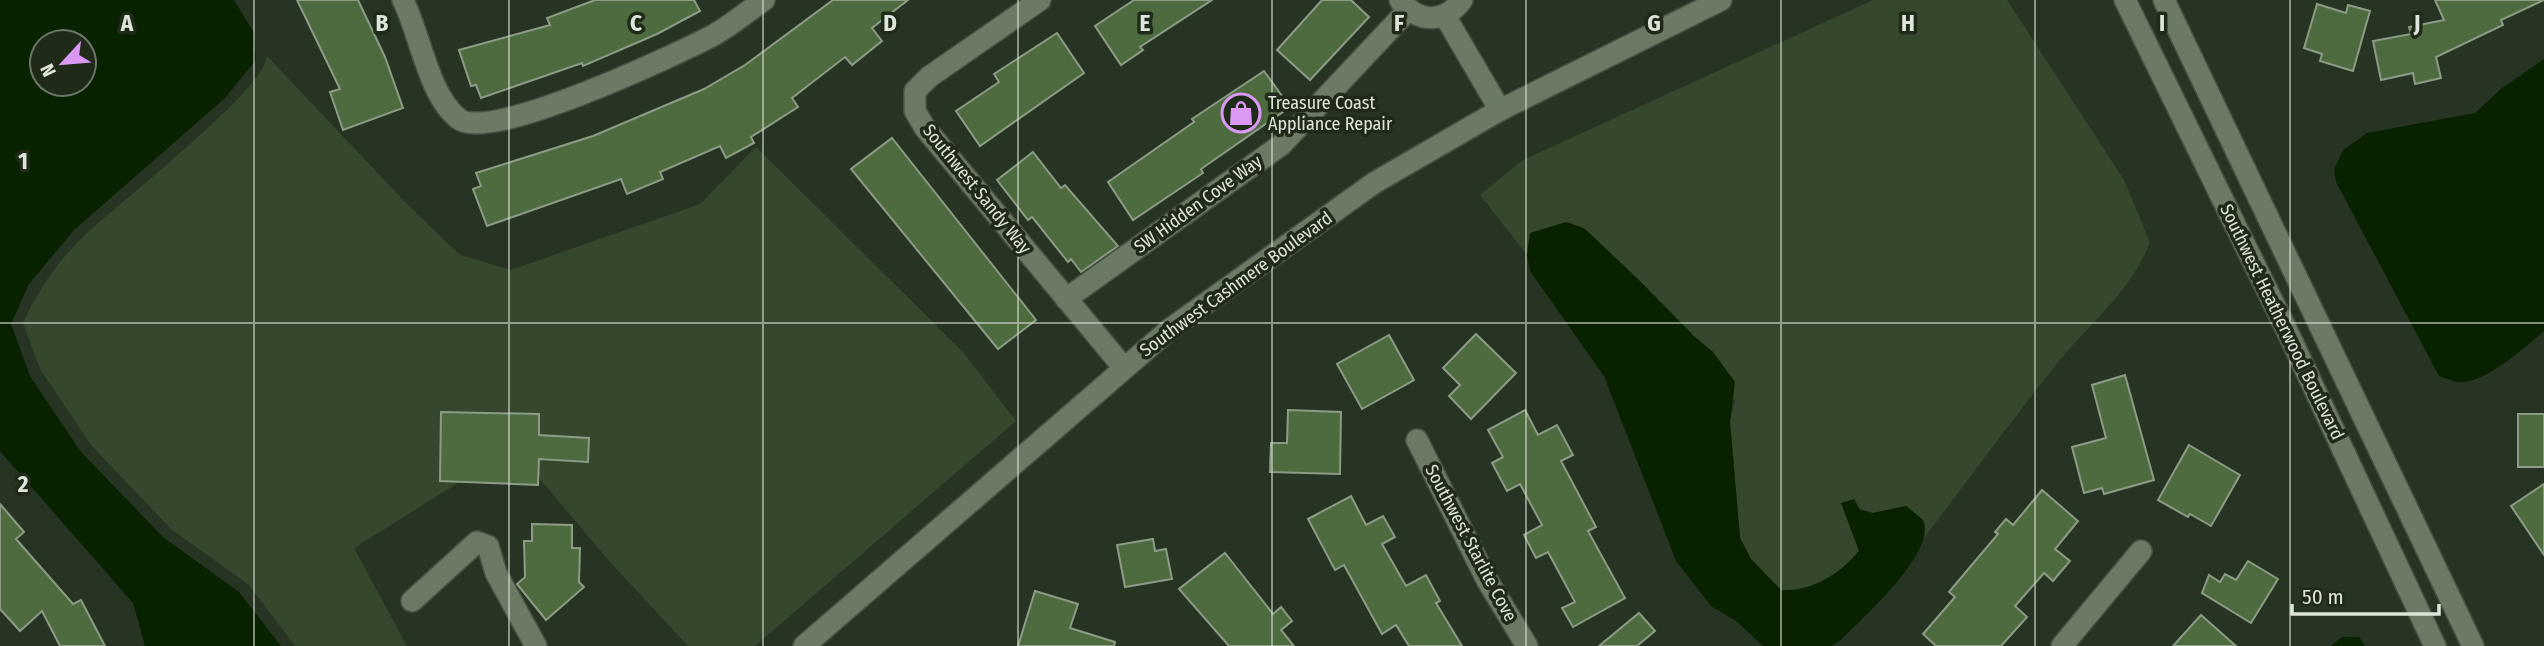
<svg xmlns="http://www.w3.org/2000/svg" width="2544" height="646" font-family="'Fira Sans Condensed',sans-serif">
	<rect width="100%" height="100%" fill="#283423"/>
	<g fill="#35472c">
		<path d="M1873 0H2007L2124 180 2150 242C2132 290 2092 321 2060 360 2013 418 1969 479 1924 538L1923 520 1906 506 1873 513 1842 503 1859 550C1842 573 1811 592 1781 590L1751 559 1740 538 1730 421 1735 401 1713 352 1530 233 1527 255 1480 195 1523 160Z"/>
		<path d="M267 56 406 203 460 255 511 270 700 204 756 147 963 352 1016 421 755 646H688L609 561 514 448 354 548 407 646H295L249 585 171 529 91 445 41 371 23 323C38 290 57 262 84 236 115 206 266 89 267 56Z"/>
	</g>
	<g fill="#082200" fill-rule="evenodd">
		<path d="M0 0H234L254 33 256 60 225 98 74 230 29 284 11 324 30 376 81 452 163 537 239 592 281 646H145L133 603 0 451ZM42 42H84V84H42Z"/>
		<path d="M2544 59V331C2525 347 2486 383 2460 382 2454 382 2445 378 2439 376L2336 182 2334 170 2343 150 2367 133 2475 113 2502 88Z"/>
		<path d="M1566 222 1584 228 1640 281 1694 336 1713 352 1735 382 1730 421 1740 538 1751 559 1781 590C1810 593 1842 573 1859 551L1841 503 1854 499 1860 510 1873 513 1906 506 1923 520C1938 552 1861 619 1840 641L1832 646H1763L1736 621 1711 606 1676 561 1604 376 1530 271 1527 255 1530 233Z"/>
		<polygon points="2342,637 2359,637 2365,646 2331,646"/>
	</g>
	<g fill="#4e6b40" stroke="#8c9b86" stroke-width="2">
		<polygon points="297,0 358,0 385,57 403,108 343,130 330,92 340,89"/>
		<polygon points="595,0 694,0 700,11 657,34 583,66 582,63 481,98 476,85 471,86 459,50 550,25 547,18"/>
		<polygon points="833,0 908,0 872,28 882,41 852,65 845,57 792,98 798,107 751,137 754,143 726,158 720,146 660,172 663,179 627,194 621,179 487,226 473,189 481,186 476,173 593,136 704,89 745,65"/>
		<polygon points="1134,0 1212,0 1140,47 1143,50 1121,65 1095,26"/>
		<polygon points="1322,0 1351,0 1369,17 1310,80 1277,50"/>
		<polygon points="2435,0 2544,0 2501,20 2503,25 2436,57 2441,78 2415,84 2413,73 2381,80 2373,41 2411,34 2409,27 2444,20"/>
		<polygon points="2317,4 2346,13 2348,5 2370,11 2353,71 2320,61 2322,54 2304,48"/>
		<polygon points="1057,33 1084,73 980,146 956,111 999,82 994,74"/>
		<polygon points="1264,71 1290,107 1201,169 1203,173 1133,220 1108,182 1194,122 1192,119"/>
		<polygon points="892,138 1036,320 998,349 851,169"/>
		<polygon points="1033,152 1061,188 1065,185 1118,246 1081,272 1071,259 1068,262 1032,217 1028,220 997,180"/>
		<polygon points="1476,334 1516,373 1471,419 1449,396 1460,385 1443,368"/>
		<polygon points="1389,335 1414,380 1362,409 1337,364"/>
		<polygon points="2125,375 2154,480 2104,494 2102,488 2084,493 2072,447 2106,438 2092,385"/>
		<polygon points="1288,410 1341,412 1340,474 1270,472 1271,443 1287,443"/>
		<polygon points="1525,410 1538,435 1557,425 1573,455 1561,461 1596,527 1588,531 1625,598 1573,627 1562,608 1575,602 1548,552 1536,558 1524,535 1542,525 1520,484 1507,491 1492,463 1503,457 1488,430"/>
		<polygon points="441,412 539,414 539,435 589,438 588,462 539,459 538,485 440,481"/>
		<rect x="2518" y="414" width="26" height="53"/>
		<polygon points="2189,445 2240,475 2211,526 2190,514 2188,517 2158,500"/>
		<polygon points="2544,484 2544,555 2511,506"/>
		<polygon points="2042,490 2078,521 2055,549 2070,561 2053,581 2044,573 2015,606 2027,617 2001,646 1936,646 1923,634 1955,597 1949,592 1998,534 1995,532 2006,519 2013,525"/>
		<polygon points="1351,496 1366,525 1383,516 1395,537 1382,544 1406,586 1426,575 1440,601 1436,603 1462,646 1409,646 1396,625 1382,634 1344,565 1335,570 1308,519"/>
		<polygon points="0,504 24,532 16,539 73,604 81,600 105,646 60,646 42,611 20,631 0,609"/>
		<polygon points="532,524 572,525 572,548 580,548 579,582 584,587 546,620 517,584 525,577 524,541 532,541"/>
		<polygon points="1153,539 1155,551 1166,549 1172,579 1125,587 1117,545"/>
		<polygon points="1225,553 1273,614 1281,607 1292,621 1281,630 1294,646 1229,646 1179,589"/>
		<polygon points="2248,561 2278,579 2251,623 2202,593 2209,575 2220,582 2225,574 2236,580"/>
		<polygon points="1035,591 1078,604 1070,628 1115,642 1114,646 1018,646"/>
		<polygon points="1639,613 1655,631 1637,646 1599,646"/>
		<polygon points="2201,615 2236,646 2173,646"/>
	</g>
	<g fill="none" stroke-linecap="round" stroke-linejoin="round">
		<defs>
			<g id="minor">
				<path d="M403 0C420 34 429 97 459 119 489 143 675 55 712 36 730 26 747 12 764 0"/>
				<polyline points="1040,0 929,77 915,91 915,111 925,128 1124,368"/>
				<path d="M1400 0C1418 23 1444 24 1462 0"/>
				<polyline points="2125,0 2291,339 2435,646"/>
				<polyline points="2164,0 2473,646"/>
				<polyline points="1445,16 1500,110"/>
				<polyline points="1066,299 1281,145 1408,10"/>
				<polyline points="1417,440 1487,580 1527,646"/>
				<polyline points="412,601 477,542 488,546 496,573 536,646"/>
				<polyline points="804,646 1170,329 1374,183 1500,110 1721,0"/>
				<polyline points="2062,646 2141,551"/>
			</g>
		</defs>
		<use href="#minor" stroke="#465042" stroke-width="24"/>
		<use href="#minor" stroke="#6b7965" stroke-width="21"/>
	</g>
	<path fill="none" stroke="#dee5da" stroke-width="2" stroke-opacity="0.55" d="M254 0V646M509 0V646M763 0V646M1018 0V646M1272 0V646M1526 0V646M1781 0V646M2035 0V646M2290 0V646M0 323H2544"/>
	<defs>
		<symbol id="shop-ring" viewBox="-11 -11 22 22"><circle r="9.5" fill="#1f2a19" stroke="#db99f5" stroke-width="1.5"/><path d="M-5-2.5h2.3a2.7 3.5 0 0 1 5.4 0H5L5.5 6h-11ZM-1.5-2.5h3a1.5 2.3 0 0 0-3 0Z" fill="#db99f5"/></symbol>
	</defs>
	<g fill-rule="evenodd">
		<use href="#shop-ring" x="1219" y="91" width="44" height="44"/>
	</g>
	<g text-anchor="middle" stroke-width="7" stroke-linejoin="round" paint-order="stroke">
		<g font-size="18" fill="#dee5da" stroke="#1f2a19" text-anchor="start">
			<text x="1268" y="109">Treasure Coast<tspan x="1268" dy="21">Appliance Repair</tspan></text>
		</g>
		<g font-size="18" fill="#dee5da" stroke="#1f2a19">
			<text transform="translate(977 189) rotate(51)" y="6">Southwest Sandy Way</text>
			<text transform="translate(1198 204) rotate(-36)" y="6">SW Hidden Cove Way</text>
			<text transform="translate(1236 284) rotate(-36)" y="6">Southwest Cashmere Boulevard</text>
			<text transform="translate(2282 322) rotate(64)" y="6">Southwest Heatherwood Boulevard</text>
			<text transform="translate(1471 543) rotate(62)" y="6">Southwest Starlite Cove</text>
		</g>
	</g>
	<g font-size="23" text-anchor="middle" font-weight="bold" fill="#dee5da" stroke="#1f2a19" stroke-width="7" stroke-linejoin="round" paint-order="stroke">
		<text x="127" y="31">A</text>
		<text x="382" y="31">B</text>
		<text x="636" y="31">C</text>
		<text x="890" y="31">D</text>
		<text x="1145" y="31">E</text>
		<text x="1399" y="31">F</text>
		<text x="1654" y="31">G</text>
		<text x="1908" y="31">H</text>
		<text x="2162" y="31">I</text>
		<text x="2417" y="31">J</text>
		<text x="23" y="169">1</text>
		<text x="23" y="492">2</text>
	</g>
	<g transform="translate(63 63) rotate(244)"><circle r="33" fill="#1f2a19" stroke="#6b7566" stroke-width="2"/>
	<path d="M0-5L12 26L0 18L-12 26Z" fill="#db99f5"/>
	<text y="-10" font-size="19" font-weight="bold" text-anchor="middle" fill="#dee5da">N</text>
	</g>
	<path d="M2292 604v10h147v-10" fill="none" stroke="#dee5da" stroke-width="3.5"/>
	<text x="2302" y="604" font-size="21" fill="#dee5da" stroke="#1f2a19" stroke-width="5" paint-order="stroke">50 m</text>
</svg>
